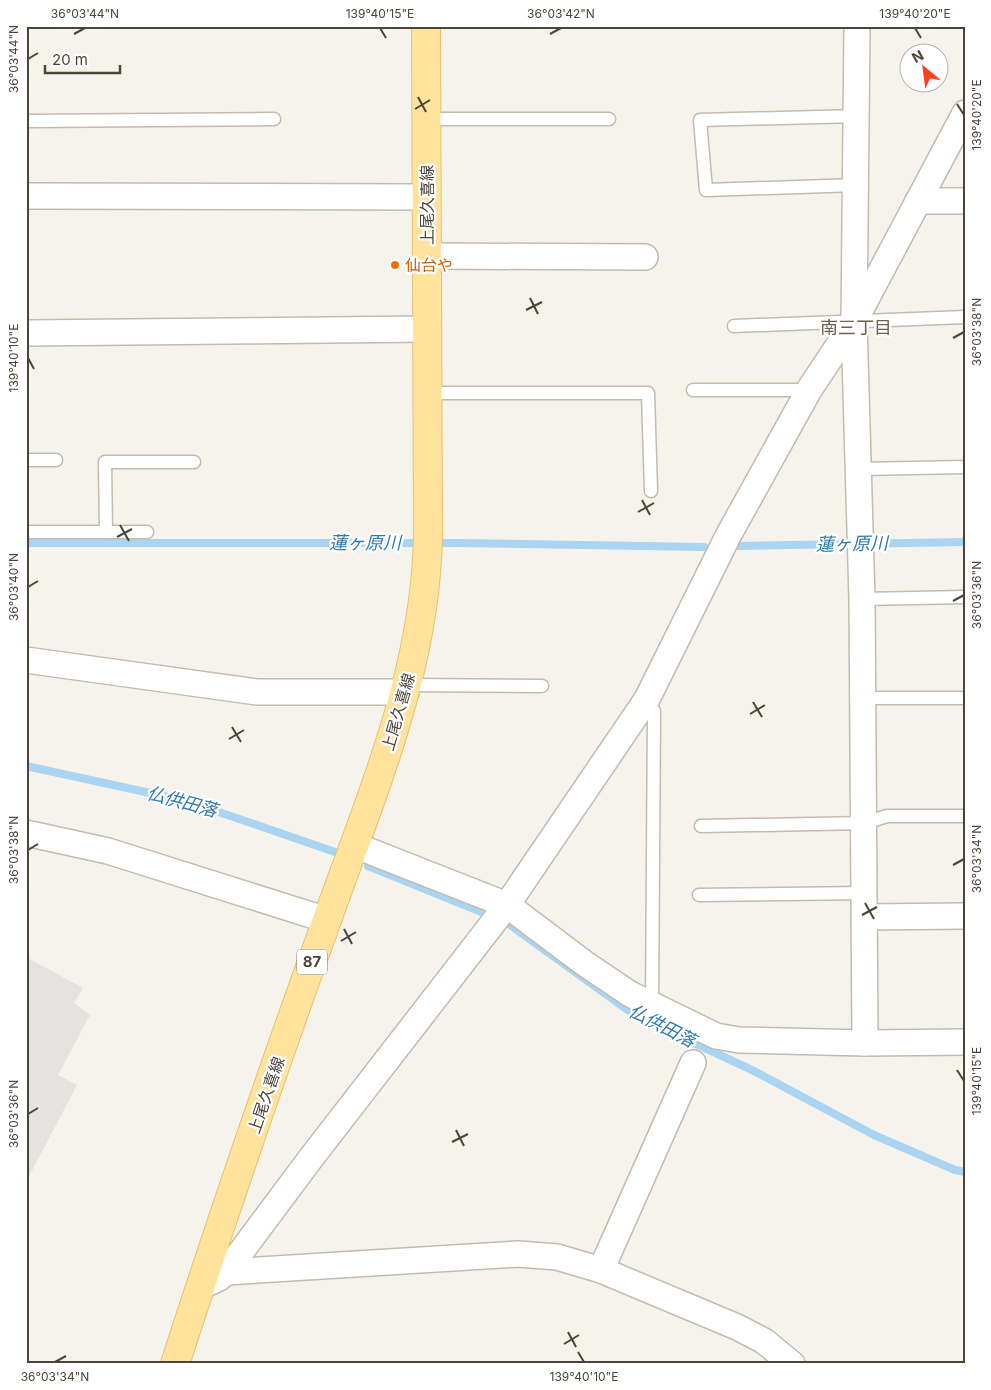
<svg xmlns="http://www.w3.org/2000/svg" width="991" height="1390" font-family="Inter,'Noto Sans JP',sans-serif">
	<rect width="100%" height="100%" fill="#f6f3ec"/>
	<polygon fill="#e5e3e0" points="26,957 83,988 74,1003 90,1015 58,1075 77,1085 26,1182"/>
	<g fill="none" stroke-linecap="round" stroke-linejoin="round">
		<g stroke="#a9d4f2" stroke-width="8">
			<polyline points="26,543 457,543 704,547"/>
			<polyline points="739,546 965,542"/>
			<polyline points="26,766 187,801 335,852"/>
			<polyline points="368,866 506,922 636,1016 752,1070 874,1135 955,1170 965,1172"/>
		</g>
		<defs>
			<g id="lane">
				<polyline points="857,116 700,120 706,190 857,185"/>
				<polyline points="426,119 609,119"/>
				<polyline points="26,121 274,119"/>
				<polyline points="734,326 965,317"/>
				<polyline points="693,390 809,390"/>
				<polyline points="428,393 648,393 651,491"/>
				<polyline points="26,460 56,460"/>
				<polyline points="860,469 965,467"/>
				<polyline points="26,532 147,532"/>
				<polyline points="106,532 105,462 194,462"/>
				<polyline points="862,599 965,597"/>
				<polyline points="408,685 542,686"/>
				<polyline points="862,698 965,698"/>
				<polyline points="701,826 865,823 887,816 965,816"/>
				<polyline points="699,895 865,893"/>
				<polyline points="652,1005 654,711"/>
			</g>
			<g id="street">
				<polyline points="857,26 854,322 862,599 865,1043 965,1042"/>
				<polyline points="26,196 426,197"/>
				<polyline points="918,201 965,201"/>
				<polyline points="427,256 645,257"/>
				<polyline points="26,333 427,329"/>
				<polyline points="26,660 257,692 406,692"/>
				<polyline points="26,833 108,851 327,920"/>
				<polyline points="354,845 507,905 584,963 630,994 716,1036 739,1040 865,1043"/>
				<polyline points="865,917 965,916"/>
				<polyline points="601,1270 693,1063"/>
				<polyline points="226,1272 518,1254 557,1257 601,1270 737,1327 764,1341 792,1364"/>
				<polyline points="200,1287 219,1278 226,1272 311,1158 507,905 647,699 728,536 809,390 854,322 965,113"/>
			</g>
			<path id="primary" d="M175 1364C223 1215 274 1067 327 920 372 793 427 668 428 532L426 26"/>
		</defs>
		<use href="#lane" stroke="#c2bbae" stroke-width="15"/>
		<use href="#street" stroke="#c2bbae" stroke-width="28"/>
		<use href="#primary" stroke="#e6c16a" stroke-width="30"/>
		<use href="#lane" stroke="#fff" stroke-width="12"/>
		<use href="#street" stroke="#fff" stroke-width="25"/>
		<use href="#primary" stroke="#ffe39c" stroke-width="28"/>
	</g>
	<path fill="none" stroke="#4b4439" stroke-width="2" d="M380 28 386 38M915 28 921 38M74 34 85 28M550 34 561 28M28 59 38 53M418 97 426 112M957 104 964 115M415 109 430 100M530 298 538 314M526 310 542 302M953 338 964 332M28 358 34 369M642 500 650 515M638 512 654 503M120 525 129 541M117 537 132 529M28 587 38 581M953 601 964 595M753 702 762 717M750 714 765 705M232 727 241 742M229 739 244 730M28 850 38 844M953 865 964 859M865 903 874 919M862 915 877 907M344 929 352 944M341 941 356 932M957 1070 964 1081M28 1114 38 1108M456 1130 464 1146M452 1142 468 1134M568 1332 576 1347M564 1344 579 1335M578 1352 584 1362M55 1362 66 1356"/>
	<circle fill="#e8710a" stroke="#fff" stroke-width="2" cx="395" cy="265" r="5"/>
	<g text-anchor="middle" stroke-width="4.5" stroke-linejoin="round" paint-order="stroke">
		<rect fill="#fff" stroke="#817c74" stroke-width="1" x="297" y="949.5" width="30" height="25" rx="4"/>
		<g font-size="15" font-weight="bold" fill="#4b4439">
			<text x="312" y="967">87</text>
		</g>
		<g font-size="16" fill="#4b4439" stroke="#fff">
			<text transform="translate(427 205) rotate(-90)" y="6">上尾久喜線</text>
			<text transform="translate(398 712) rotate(-74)" y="6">上尾久喜線</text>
			<text transform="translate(266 1095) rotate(-71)" y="6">上尾久喜線</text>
		</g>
		<g font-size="16" fill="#c56008" stroke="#fff" text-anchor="start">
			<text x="405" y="271">仙台や</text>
		</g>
		<g font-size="18" fill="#6e6250" stroke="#fff">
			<text x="856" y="334">南三丁目</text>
		</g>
		<g font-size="18" font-style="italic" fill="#2e7ab2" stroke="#fff">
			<text x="365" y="549">蓮ヶ原川</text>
			<text transform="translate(852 544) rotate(-1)" y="6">蓮ヶ原川</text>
			<text transform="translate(182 802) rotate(15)" y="6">仏供田落</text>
			<text transform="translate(662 1026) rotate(27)" y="6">仏供田落</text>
		</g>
	</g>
	<rect width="991" height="1390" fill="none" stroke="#ffffff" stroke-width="55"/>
	<g transform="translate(924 68) rotate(331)"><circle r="24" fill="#ffffff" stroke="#b7b4b0"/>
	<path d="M0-4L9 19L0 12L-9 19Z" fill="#fc3f1d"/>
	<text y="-8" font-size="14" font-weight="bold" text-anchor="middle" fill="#4b4439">N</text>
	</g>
	<path d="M45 65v8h75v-8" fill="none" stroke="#4b4439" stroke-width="2.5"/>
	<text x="52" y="65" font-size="15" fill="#4b4439" stroke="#ffffff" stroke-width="4" paint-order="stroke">20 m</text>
	<rect x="28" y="28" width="936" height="1334" fill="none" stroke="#4b4439" stroke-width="2"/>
	<g font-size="12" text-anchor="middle" fill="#4b4439">
		<text x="85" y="18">36°03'44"N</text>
		<text x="380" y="18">139°40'15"E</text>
		<text x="561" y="18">36°03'42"N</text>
		<text x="915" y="18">139°40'20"E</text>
		<text transform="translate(14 59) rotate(-90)" y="4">36°03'44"N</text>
		<text transform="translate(977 115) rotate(-90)" y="4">139°40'20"E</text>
		<text transform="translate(977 332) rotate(-90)" y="4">36°03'38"N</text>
		<text transform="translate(14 358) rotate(-90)" y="4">139°40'10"E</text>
		<text transform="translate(14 587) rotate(-90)" y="4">36°03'40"N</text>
		<text transform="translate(977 595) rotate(-90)" y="4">36°03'36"N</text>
		<text transform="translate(14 850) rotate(-90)" y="4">36°03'38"N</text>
		<text transform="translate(977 859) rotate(-90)" y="4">36°03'34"N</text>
		<text transform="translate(977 1081) rotate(-90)" y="4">139°40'15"E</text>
		<text transform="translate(14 1114) rotate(-90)" y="4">36°03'36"N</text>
		<text x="55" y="1381">36°03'34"N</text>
		<text x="584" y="1381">139°40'10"E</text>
	</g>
</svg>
